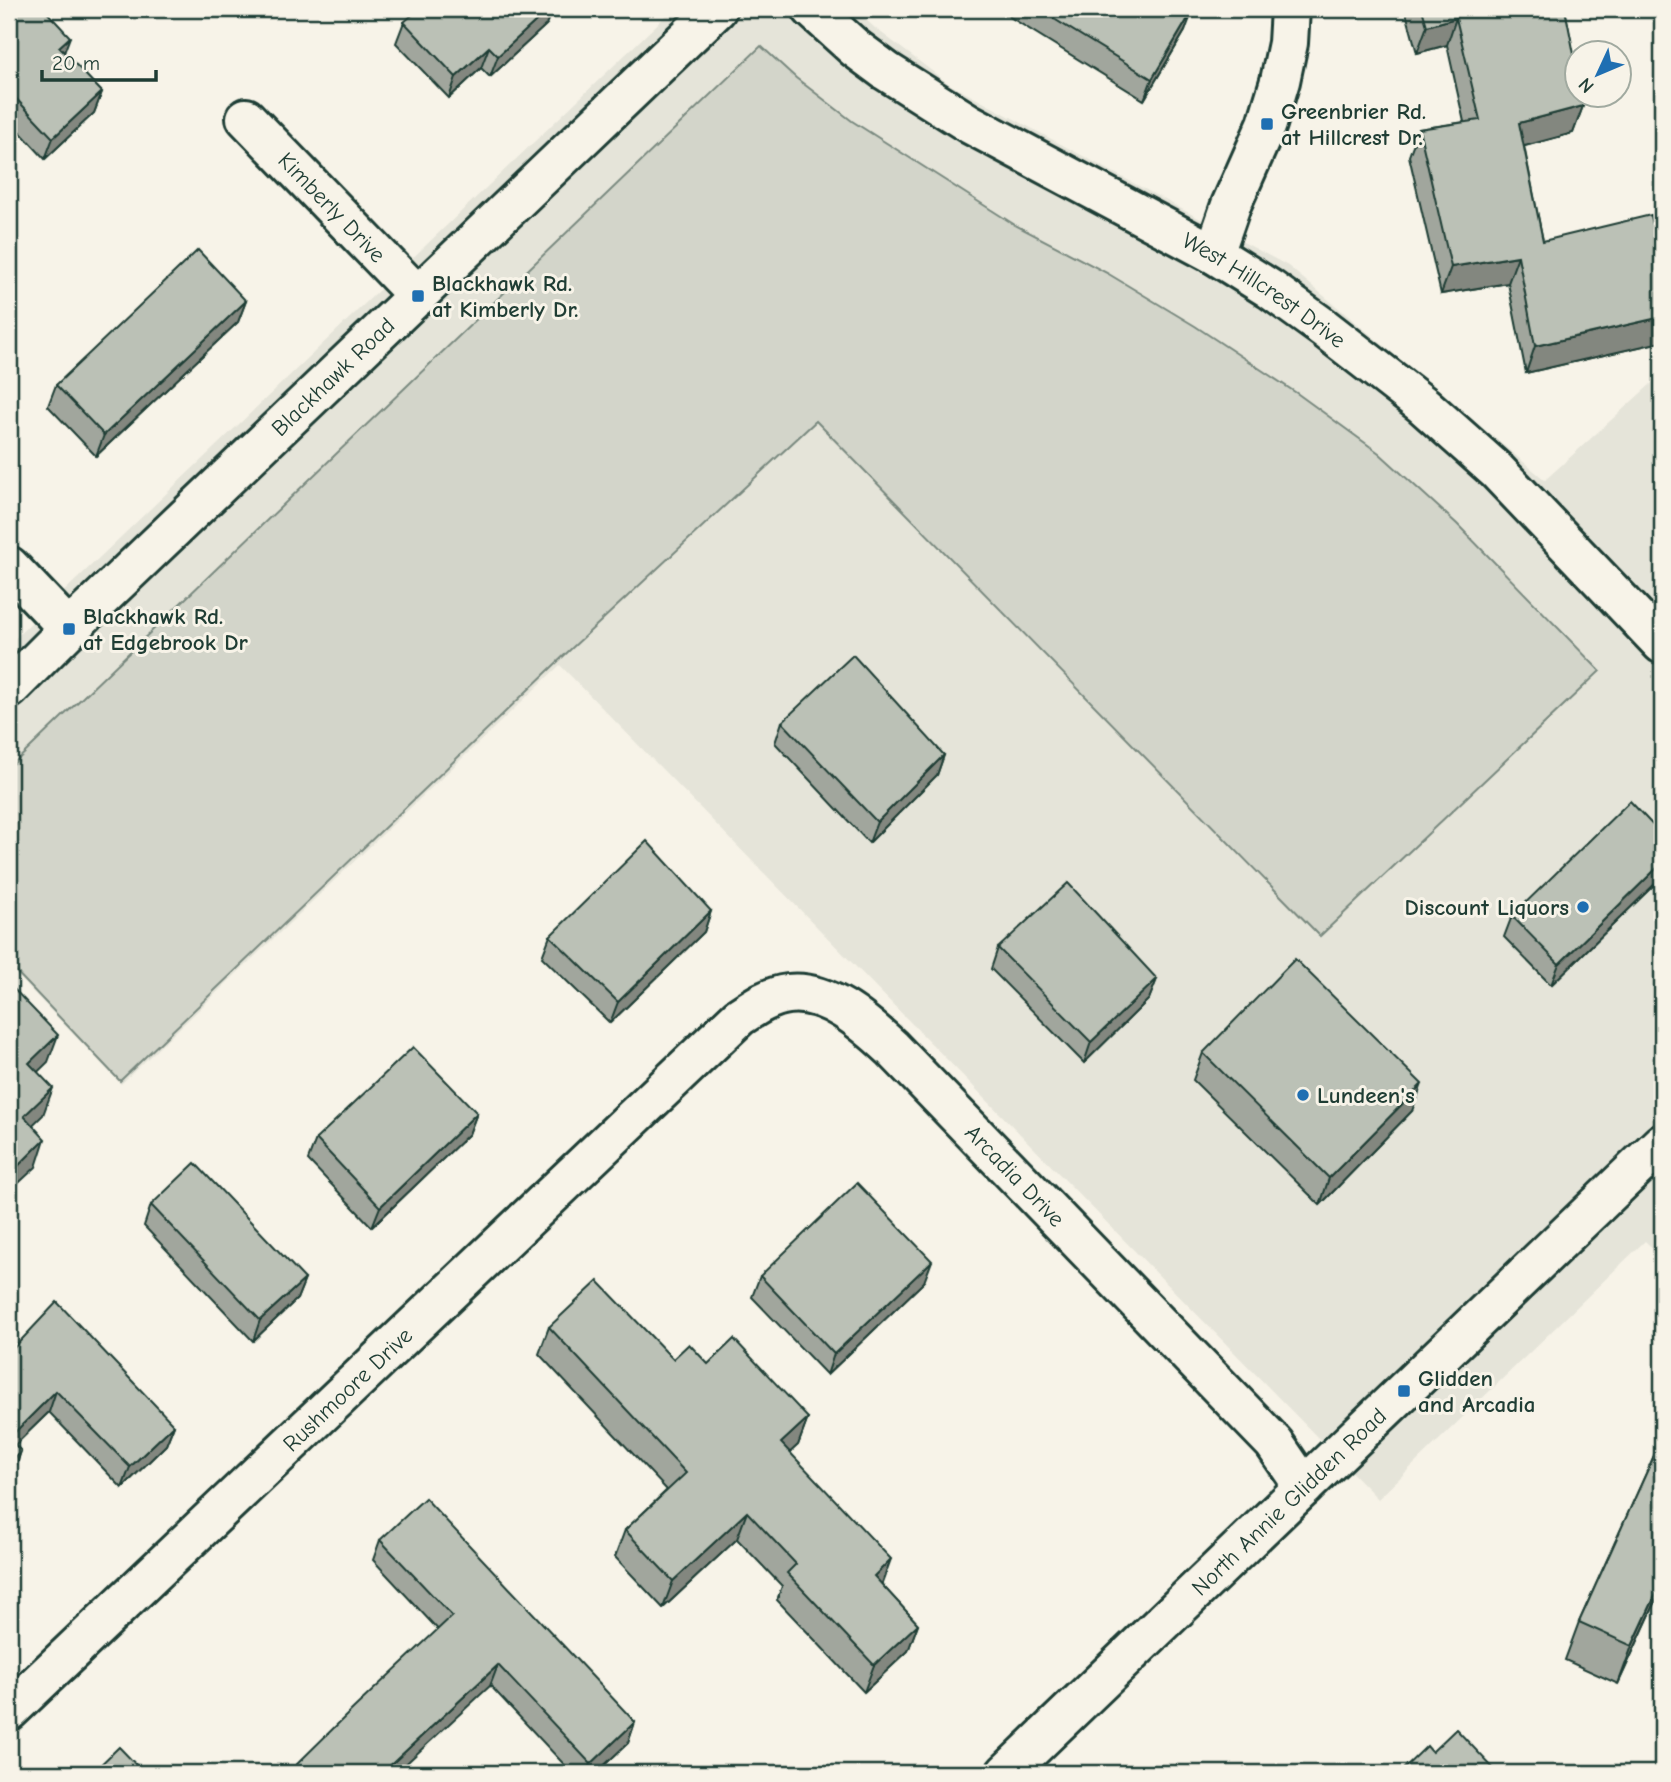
<svg xmlns="http://www.w3.org/2000/svg" width="1671" height="1782" font-family="'Comic Neue',sans-serif">
	<rect width="100%" height="100%" fill="#f7f3e8"/>
	<filter id="ink" filterUnits="userSpaceOnUse"><feTurbulence type="fractalNoise" baseFrequency=".0143" numOctaves="2"/><feDisplacementMap in="SourceGraphic" scale="14" xChannelSelector="R" yChannelSelector="G"/><feConvolveMatrix kernelMatrix="1 2 1 2 8 2 1 2 1" color-interpolation-filters="sRGB"/></filter>
	<g filter="url(#ink)">
		<polygon fill="#e5e4d9" points="673,9 854,9 875,28 949,84 1288,266 1545,480 1662,374 1662,1257 1645,1241 1378,1499 560,665 121,1084 9,967 9,644"/>
		<polygon fill="#d3d5ca" stroke="#79897f" stroke-width="2" points="761,46 796,78 852,121 1015,225 1107,273 1195,326 1298,394 1379,453 1457,524 1600,671 1320,936 816,421 572,648 120,1081 9,964 9,768"/>
		<g fill="none" stroke-linecap="round" stroke-linejoin="round">
			<defs>
				<g id="minor">
					<path id="s1" d="M812 9 855 48 886 71 970 124 1214 254 1270 289 1324 328 1423 405 1496 470 1662 644"/>
					<path id="s2" d="M246 118 418 296"/>
					<polyline points="1214,254 1231,205 1267,124 1280,81 1288,43 1290,9"/>
					<polyline points="9,566 69,629"/>
					<path id="s3" d="M9 689 69 629 717 9"/>
					<path id="s4" d="M9 1711 739 1017C754 1007 770 996 788 994 827 989 865 1023 892 1048L1274 1443 1304 1487"/>
				</g>
				<g id="major">
					<path id="s5" d="M1006 1773 1662 1143"/>
				</g>
			</defs>
			<use href="#minor" stroke="#1f3d34" stroke-width="44"/>
			<use href="#major" stroke="#1f3d34" stroke-width="44"/>
			<use href="#minor" stroke="#f7f3e8" stroke-width="38"/>
			<use href="#major" stroke="#f7f3e8" stroke-width="38"/>
		</g>
		<g fill="#a1a69d" stroke="#1f3d34" stroke-width="2">
			<polygon points="9,9 64,53 102,92 94,113 45,159 9,120"/>
			<polygon points="997,9 1190,9 1185,31 1144,100"/>
			<polygon points="1405,9 1565,9 1583,106 1573,133 1524,146 1543,241 1662,271 1662,340 1661,342 1526,373 1508,283 1441,294 1409,156 1419,129 1464,122 1447,45 1417,53"/>
			<polygon points="404,22 546,25 490,77 481,68 449,98 396,43"/>
			<polygon points="246,301 238,322 96,456 48,406 56,385"/>
			<polygon points="782,722 944,755 937,775 869,843 775,743"/>
			<polygon points="1662,835 1662,877 1551,985 1504,937 1512,916"/>
			<polygon points="711,911 704,932 610,1023 542,957 550,936"/>
			<polygon points="998,948 1157,979 1149,999 1084,1063 991,969"/>
			<polygon points="1203,1053 1412,1111 1320,1205 1193,1080"/>
			<polygon points="477,1113 469,1134 372,1227 308,1160 316,1139"/>
			<polygon points="151,1205 305,1279 297,1299 253,1341 144,1226"/>
			<polygon points="760,1276 924,1282 827,1375 752,1297"/>
			<polygon points="549,1327 673,1359 708,1364 808,1418 798,1445 790,1452 882,1585 918,1624 908,1651 864,1692 777,1600 782,1586 737,1539 663,1608 615,1557 625,1530 667,1490 539,1354"/>
			<polygon points="9,1353 174,1425 166,1445 122,1488 49,1412 15,1445 21,1451 14,1472 9,1477"/>
			<polygon points="1662,1438 1662,1588 1618,1684 1565,1660 1579,1622"/>
			<polygon points="380,1540 635,1722 628,1743 596,1773 572,1773 373,1560"/>
		</g>
		<g fill="#83877f" stroke="#1f3d34" stroke-width="2">
			<polygon points="549,9 552,9 546,25 490,77 498,56"/>
			<polygon points="1193,10 1185,31 1144,100 1152,79"/>
			<polygon points="1456,18 1447,45 1417,53 1427,26"/>
			<polygon points="70,37 62,58 59,47"/>
			<polygon points="489,47 481,68 449,98 456,77"/>
			<polygon points="102,92 94,113 45,159 53,138"/>
			<polygon points="1583,106 1573,133 1510,150 1519,123"/>
			<polygon points="1518,256 1508,283 1441,294 1451,267"/>
			<polygon points="246,301 238,322 96,456 104,435"/>
			<polygon points="1662,317 1661,342 1526,373 1535,346"/>
			<polygon points="944,755 937,775 869,843 877,822"/>
			<polygon points="1662,863 1662,877 1551,985 1559,964"/>
			<polygon points="711,911 704,932 610,1023 618,1002"/>
			<polygon points="1157,979 1149,999 1084,1063 1091,1042"/>
			<polygon points="58,1035 48,1062 19,1090 29,1063"/>
			<polygon points="1422,1084 1412,1111 1320,1205 1329,1178"/>
			<polygon points="53,1088 43,1115 14,1143 24,1116"/>
			<polygon points="477,1113 469,1134 372,1227 380,1207"/>
			<polygon points="45,1139 36,1167 9,1192 9,1175"/>
			<polygon points="932,1261 924,1282 827,1375 834,1354"/>
			<polygon points="305,1279 297,1299 253,1341 260,1320"/>
			<polygon points="56,1391 49,1412 9,1451 9,1438"/>
			<polygon points="808,1418 798,1445 771,1470 781,1443"/>
			<polygon points="174,1425 166,1445 122,1488 130,1467"/>
			<polygon points="21,1451 14,1472 9,1477 9,1464"/>
			<polygon points="747,1512 737,1539 663,1608 673,1581"/>
			<polygon points="891,1559 881,1586 874,1576"/>
			<polygon points="1662,1581 1662,1588 1618,1684 1632,1646"/>
			<polygon points="918,1624 908,1651 864,1692 874,1665"/>
			<polygon points="498,1665 490,1686 396,1773 382,1773"/>
			<polygon points="635,1722 628,1743 596,1773 587,1773 591,1764"/>
		</g>
		<g fill="#bbc1b6" stroke="#1f3d34" stroke-width="2">
			<polygon points="9,9 44,9 70,37 59,47 102,92 53,138 9,91"/>
			<polygon points="419,9 549,9 498,56 489,47 456,77 404,22"/>
			<polygon points="1038,9 1190,9 1193,10 1152,79"/>
			<polygon points="1422,9 1565,9 1577,69 1577,94 1581,94 1583,106 1519,123 1543,241 1651,215 1662,271 1662,317 1535,346 1518,256 1451,267 1419,129 1480,120 1456,18 1427,26"/>
			<polygon points="198,250 246,301 104,435 56,385"/>
			<polygon points="853,655 944,755 877,822 782,722"/>
			<polygon points="1630,801 1662,835 1662,863 1559,964 1512,916"/>
			<polygon points="647,841 711,911 618,1002 550,936"/>
			<polygon points="1068,883 1157,979 1091,1042 998,948"/>
			<polygon points="1295,959 1422,1084 1329,1178 1203,1053"/>
			<polygon points="9,984 58,1035 29,1063 53,1088 24,1116 45,1139 9,1175"/>
			<polygon points="413,1047 477,1113 380,1207 316,1139"/>
			<polygon points="195,1163 305,1279 260,1320 151,1205"/>
			<polygon points="857,1183 932,1261 834,1354 760,1276"/>
			<polygon points="598,1281 673,1359 689,1344 708,1364 734,1339 808,1418 781,1443 891,1559 874,1576 918,1624 874,1665 787,1573 796,1564 747,1512 673,1581 625,1530 686,1473 549,1327"/>
			<polygon points="57,1302 174,1425 130,1467 56,1391 9,1438 9,1353"/>
			<polygon points="1662,1438 1662,1581 1632,1646 1579,1622"/>
			<polygon points="9,1439 21,1451 9,1464"/>
			<polygon points="425,1498 635,1722 591,1764 498,1665 382,1773 288,1773 354,1708 452,1616 380,1540"/>
			<polygon points="1456,1729 1496,1771 1493,1773 1399,1773 1427,1746 1432,1752"/>
			<polygon points="119,1747 144,1773 92,1773"/>
		</g>
	</g>
	<g fill="#1f6fb2" stroke="#f7f3e8" stroke-width="2.5">
		<rect x="1260" y="117" width="14" height="14" rx="3.5"/>
		<rect x="411" y="289" width="14" height="14" rx="3.5"/>
		<rect x="62" y="622" width="14" height="14" rx="3.5"/>
		<circle cx="1583" cy="907" r="7"/>
		<circle cx="1303" cy="1095" r="7"/>
		<rect x="1397" y="1384" width="14" height="14" rx="3.5"/>
	</g>
	<g text-anchor="middle" stroke-width="6" stroke-linejoin="round" paint-order="stroke">
		<g font-size="23" font-weight="bold" fill="#1f3d34" stroke="#f7f3e8" text-anchor="start">
			<text x="1281" y="119">Greenbrier Rd.<tspan x="1281" dy="26">at Hillcrest Dr.</tspan></text>
			<text x="432" y="291">Blackhawk Rd.<tspan x="432" dy="26">at Kimberly Dr.</tspan></text>
			<text x="83" y="624">Blackhawk Rd.<tspan x="83" dy="26">at Edgebrook Dr</tspan></text>
			<text x="1569" y="915" text-anchor="end">Discount Liquors</text>
			<text x="1317" y="1103">Lundeen's</text>
			<text x="1418" y="1386">Glidden<tspan x="1418" dy="26">and Arcadia</tspan></text>
		</g>
		<g font-size="23" fill="#1f3d34" stroke="#f7f3e8">
			<text dy="8" stroke="none"><textPath href="#s2" startOffset="124">Kimberly Drive</textPath></text>
			<text dy="8" stroke="none"><textPath href="#s1" startOffset="534">West Hillcrest Drive</textPath></text>
			<text dy="8" stroke="none"><textPath href="#s3" startOffset="450">Blackhawk Road</textPath></text>
			<text dy="8" stroke="none"><textPath href="#s4" startOffset="1360">Arcadia Drive</textPath></text>
			<text dy="8" stroke="none"><textPath href="#s4" startOffset="467">Rushmoore Drive</textPath></text>
			<text dy="8" stroke="none"><textPath href="#s5" startOffset="392">North Annie Glidden Road</textPath></text>
		</g>
	</g>
	<rect width="1671" height="1782" fill="none" stroke="#f7f3e8" stroke-width="35"/>
	<rect x="18" y="18" width="1636" height="1747" fill="none" stroke="#1f3d34" stroke-width="2.5" filter="url(#ink)"/>
	<g transform="translate(1598 74) rotate(226)"><circle r="33" fill="#f7f3e8" stroke="#a1aaa0" stroke-width="2"/>
	<path d="M0-5L12 26L0 18L-12 26Z" fill="#1f6fb2"/>
	<text y="-10" font-size="19" font-weight="bold" text-anchor="middle" fill="#1f3d34">N</text>
	</g>
	<path d="M42 70v10h114v-10" fill="none" stroke="#1f3d34" stroke-width="3.5"/>
	<text x="52" y="70" font-size="21" fill="#1f3d34" stroke="#f7f3e8" stroke-width="5" paint-order="stroke">20 m</text>
</svg>
